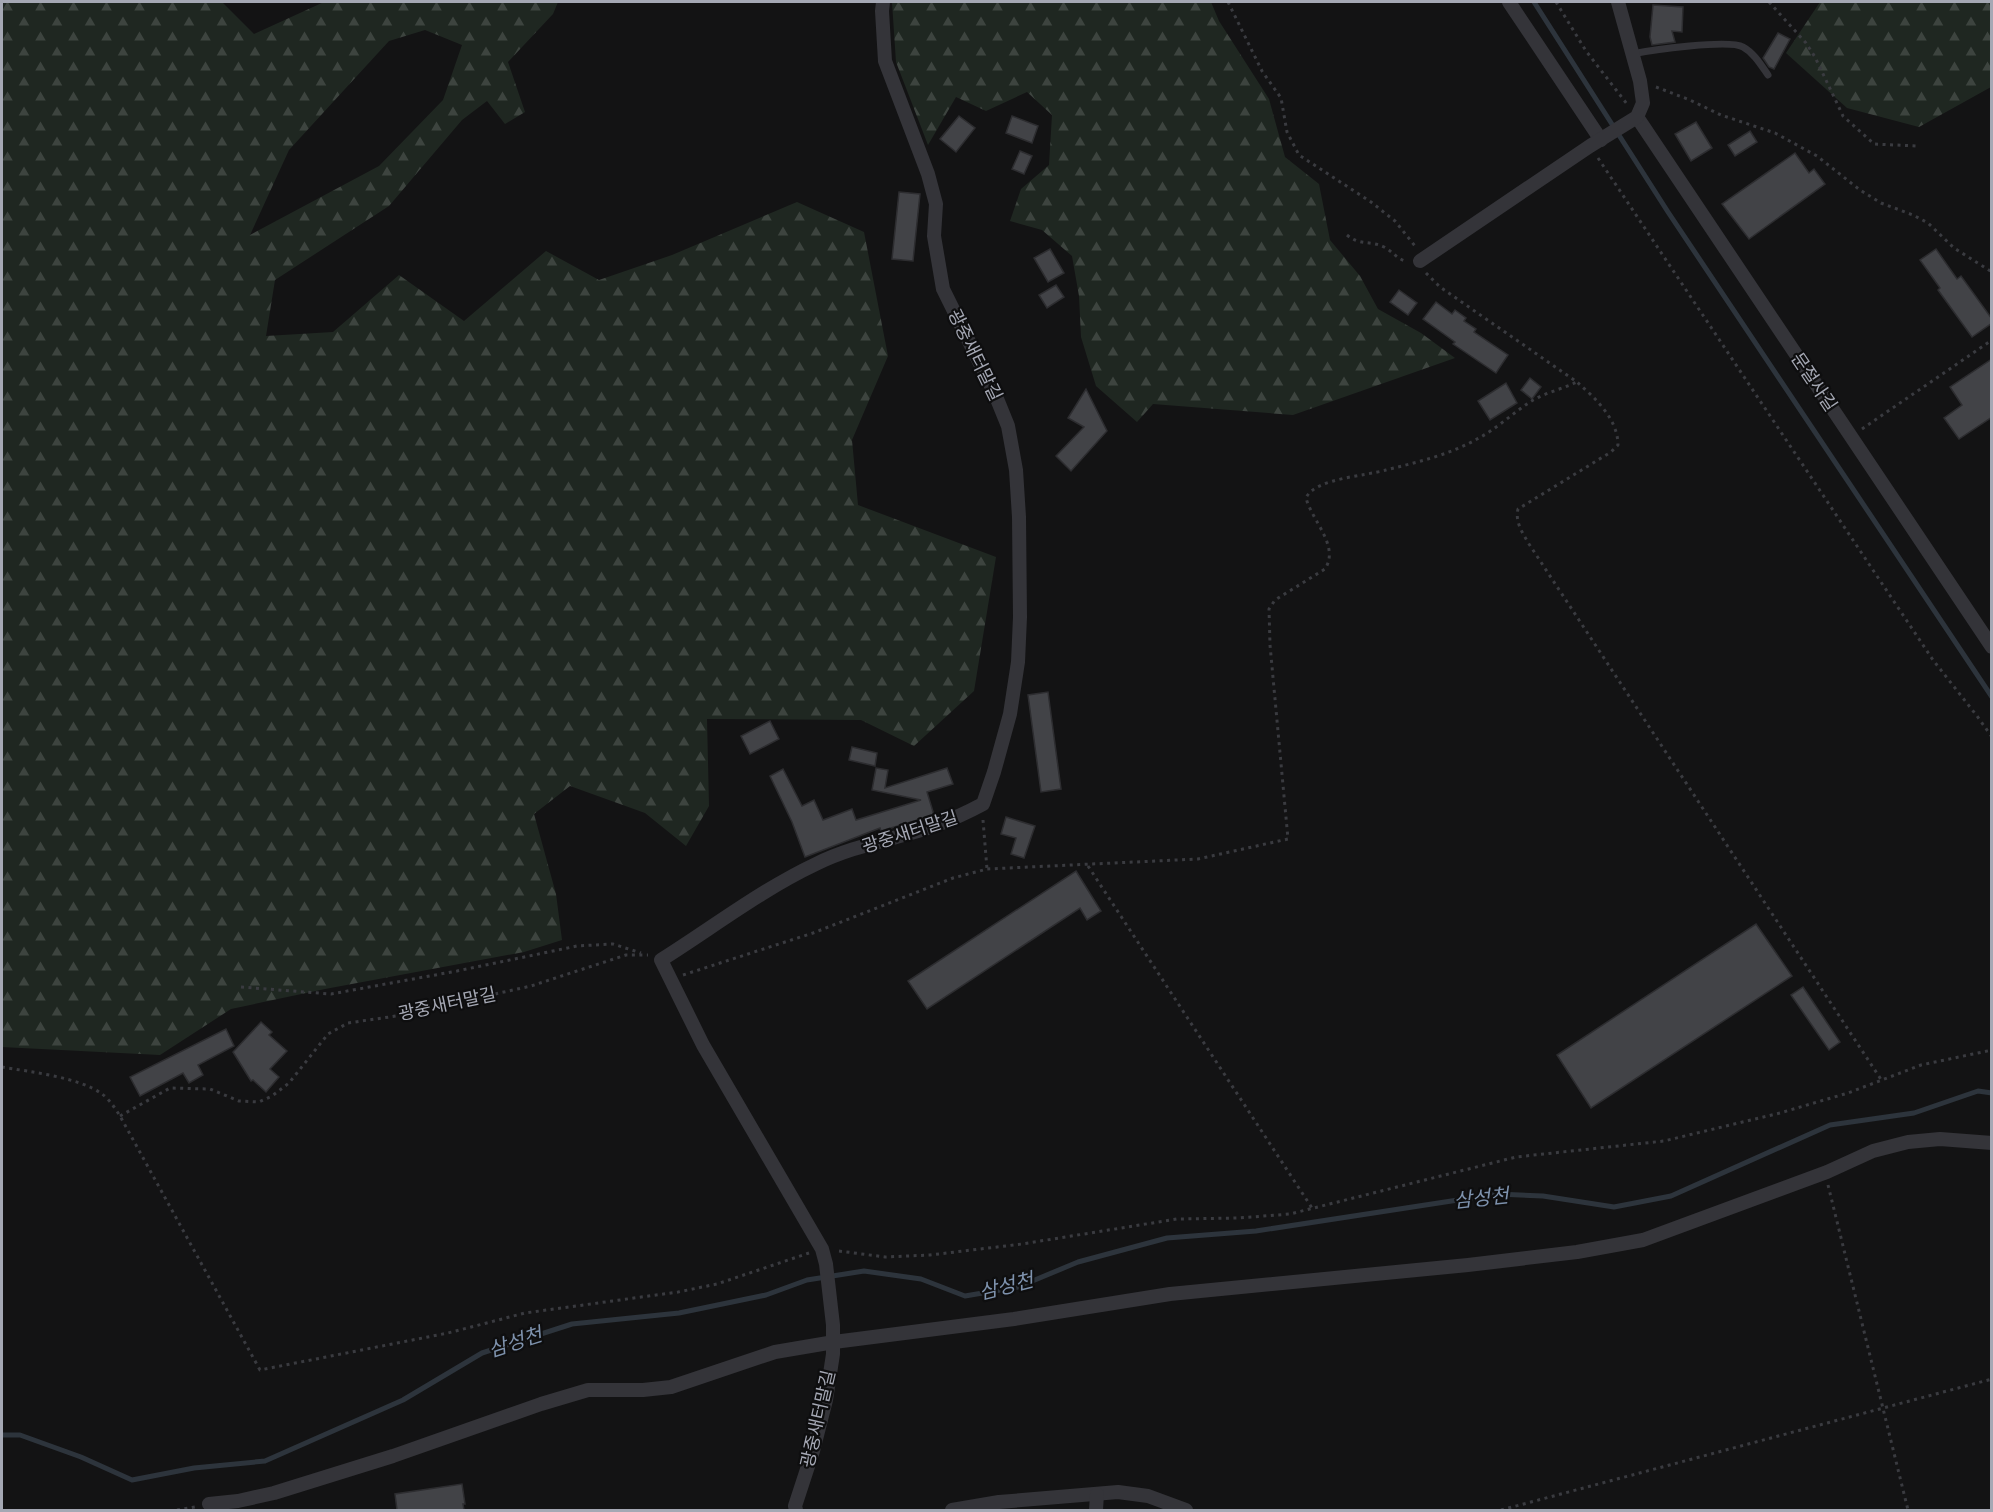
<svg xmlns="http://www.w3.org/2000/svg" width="1993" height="1512" font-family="'Titillium Web','Noto Sans KR',sans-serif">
	<defs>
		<pattern id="forest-firs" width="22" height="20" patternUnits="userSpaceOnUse" patternTransform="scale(1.5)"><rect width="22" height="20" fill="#1f2721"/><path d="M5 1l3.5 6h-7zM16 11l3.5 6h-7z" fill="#3d443f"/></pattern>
	</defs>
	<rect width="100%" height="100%" fill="#131314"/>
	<g fill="url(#forest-firs)" fill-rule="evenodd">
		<path d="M2 2H222L254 34 324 2H558L553 14 508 62 525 112 505 124 487 101 462 120 389 206 275 280 266 336 333 332 399 275 464 321 546 251 599 280 672 255 797 202 864 232 888 356 852 440 858 505 996 557 974 691 914 746 861 720 707 719 709 806 686 846 645 813 570 786 534 814 556 894 562 940 524 952 325 989 231 1009 160 1055 2 1047ZM425 30 462 45 443 100 379 166 250 235 289 150 389 41Z"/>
		<polygon points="892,2 1211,2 1219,21 1269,99 1285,157 1319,184 1330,240 1360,276 1378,309 1421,333 1455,358 1293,415 1153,404 1137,422 1096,386 1081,337 1079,296 1072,256 1042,230 1010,221 1021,189 1049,165 1052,115 1027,92 986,111 956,97 928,145 896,62"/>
		<polygon points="1820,2 1991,2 1991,87 1919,127 1847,108 1786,53"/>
	</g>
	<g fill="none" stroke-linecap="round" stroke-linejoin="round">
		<g stroke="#2d343c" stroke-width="5">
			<polyline points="1534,2 1668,212 1992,697"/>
			<polyline points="2,1435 20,1435 81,1457 132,1480 194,1468 265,1461 403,1400 482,1353 572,1324 679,1313 766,1295 807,1280 864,1271 921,1279 965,1296 1018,1287 1078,1262 1167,1238 1256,1231 1497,1194 1543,1196 1614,1207 1671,1196 1830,1125 1914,1113 1978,1091 1992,1093"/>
		</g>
	</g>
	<g fill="#424347" stroke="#2d2d30" stroke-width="1.5">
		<polygon points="1653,5 1683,7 1682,32 1672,31 1675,42 1652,45 1650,37"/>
		<polygon points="1778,33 1790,39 1774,69 1769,67 1763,58"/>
		<polygon points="959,116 975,128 956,152 940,139"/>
		<polygon points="1012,116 1038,126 1032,143 1006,133"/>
		<polygon points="1696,122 1712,148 1691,161 1675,134"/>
		<polygon points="1750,131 1757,142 1735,156 1728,145"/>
		<polygon points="1020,151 1032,156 1024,174 1012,169"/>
		<polygon points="1795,153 1809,173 1814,169 1825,184 1749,239 1722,204"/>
		<polygon points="899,192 920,194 913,261 892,259"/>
		<polygon points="1050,249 1064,273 1048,282 1034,258"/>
		<polygon points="1936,249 1957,279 1961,276 1992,319 1992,323 1972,337 1938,290 1940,288 1920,260"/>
		<polygon points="1056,285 1064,297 1047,308 1039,295"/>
		<polygon points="1399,290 1417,303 1408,315 1390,302"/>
		<polygon points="1436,302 1452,314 1455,310 1466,318 1464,321 1476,329 1474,332 1508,355 1496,373 1453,344 1455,342 1423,319"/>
		<polygon points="1992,359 1992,417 1959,439 1944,418 1962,405 1950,387"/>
		<polygon points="1530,378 1541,387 1532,399 1521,390"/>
		<polygon points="1506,383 1517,403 1490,420 1478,401"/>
		<polygon points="1086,389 1107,431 1071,471 1056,456 1084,427 1068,418"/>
		<polygon points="1048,692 1061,789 1041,792 1028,695"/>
		<polygon points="770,721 779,739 750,754 741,736"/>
		<polygon points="852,747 877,753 875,766 849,760"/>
		<polygon points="876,768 888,770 885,788 947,768 953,784 927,792 934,815 881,831 880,828 805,857 792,822 770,776 783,769 802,806 814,800 823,820 852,809 856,820 921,800 872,790"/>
		<polygon points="1006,817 1035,826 1024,858 1011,854 1016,838 1001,834"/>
		<polygon points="1076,871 1101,911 1087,920 1080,908 927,1009 908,981"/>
		<polygon points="1756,924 1792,976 1591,1108 1557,1055"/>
		<polygon points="1803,987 1840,1042 1829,1050 1791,995"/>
		<polygon points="261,1022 272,1032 269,1035 287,1051 270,1069 279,1077 266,1092 253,1080 251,1081 233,1052"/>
		<polygon points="226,1029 234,1046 198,1065 203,1075 189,1083 183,1073 140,1096 130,1077"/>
		<polygon points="462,1484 465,1504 463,1504 464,1510 397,1510 395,1494"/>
	</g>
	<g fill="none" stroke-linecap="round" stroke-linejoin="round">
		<g stroke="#3a3b40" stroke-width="3" stroke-dasharray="3 4.5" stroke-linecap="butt">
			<polyline points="1228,2 1262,71 1281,98 1287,132 1299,155 1371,202 1395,221 1415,246"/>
			<polyline points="1556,2 1586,51 1627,104"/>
			<polyline points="1769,2 1806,43 1815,57 1843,116 1874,144 1916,146"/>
			<polyline points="1656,87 1690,100 1721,115 1775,133 1817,156 1860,190 1881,203 1913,215 1928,223 1954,248 1992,272"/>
			<polyline points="1598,158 1933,660 1977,716 1992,737"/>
			<path d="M1347 235C1360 246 1370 240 1384 247 1392 251 1396 258 1405 261"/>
			<path d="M1426 273 1440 287 1577 382C1595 398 1618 419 1618 445L1611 452 1518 509C1515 522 1522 532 1529 544L1882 1081"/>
			<polyline points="1862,429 1992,340"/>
			<polyline points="983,820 987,869"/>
			<polyline points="1088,866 1312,1208"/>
			<path d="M683 975 813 933 953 878 987 869 1198 859 1288 839 1270 645 1269 609 1275 600 1325 569C1340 546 1312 521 1306 498 1315 478 1366 476 1386 470 1418 462 1449 455 1477 439 1495 430 1513 413 1530 402 1544 393 1562 389 1577 382"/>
			<polyline points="241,987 331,994 457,971 577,946 613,944 641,953"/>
			<path d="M2 1067C30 1072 79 1077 102 1094 109 1099 115 1108 120 1116L260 1370 448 1333 525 1313 678 1292 717 1284 809 1253"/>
			<polyline points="120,1116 170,1088 210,1089 239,1101 259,1102 272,1096 289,1083 328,1034 348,1023 396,1016 531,986 626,955 648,955"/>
			<polyline points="1828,1185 1908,1510"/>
			<polyline points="839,1251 885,1257 930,1255 1022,1244 1177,1219 1239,1218 1290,1214 1516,1157 1664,1141 1780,1113 1848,1093 1921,1065 1992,1050"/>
			<polyline points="177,1510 195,1507"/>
			<polyline points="1501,1510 1992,1379"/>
		</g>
		<path stroke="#343439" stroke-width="7" d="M1632 54C1651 50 1729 39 1743 47 1754 53 1761 65 1768 75"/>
		<g stroke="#343439" stroke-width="14">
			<polyline points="1509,2 1601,140"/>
			<polyline points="1637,117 1992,647"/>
			<polyline points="1420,261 1590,146 1637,117 1643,103 1640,81 1618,2"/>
			<polyline points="209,1504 238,1501 274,1493 393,1456 541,1404 588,1390 643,1390 671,1387 775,1352 834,1342 1014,1319 1170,1294 1468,1265 1577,1252 1643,1240 1827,1172 1873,1151 1908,1142 1940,1139 1992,1143"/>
			<path d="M796 1510 795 1506 813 1451 826 1400 833 1354V1325L826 1264 822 1249 703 1045 661 960C712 928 761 890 816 864 854 845 897 839 937 825 953 819 968 812 983 804L994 772 1010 714 1018 662 1020 617 1019 517 1016 470 1008 426 995 394 943 289 934 236 936 204 928 174 885 61 882 11 883 2"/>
			<polyline points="952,1510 999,1502 1118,1492 1148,1496 1186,1510"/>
			<polyline points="1096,1510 1097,1494"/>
		</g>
	</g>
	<g text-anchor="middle" stroke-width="4.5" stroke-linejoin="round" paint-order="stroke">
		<g font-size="18" fill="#a5a8b4" stroke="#0e0e0f">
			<text transform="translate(975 355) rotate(64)" y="6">광중새터말길</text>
			<text transform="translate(1814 382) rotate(56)" y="6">문절사길</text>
			<text transform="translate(910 832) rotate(-18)" y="6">광중새터말길</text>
			<text transform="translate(447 1004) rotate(-12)" y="6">광중새터말길</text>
			<text transform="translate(818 1419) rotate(-77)" y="6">광중새터말길</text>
		</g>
		<g font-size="20" font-style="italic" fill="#7e92ad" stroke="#0e0e0f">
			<text transform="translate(1481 1198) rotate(-6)" y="7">삼성천</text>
			<text transform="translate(1006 1286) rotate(-14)" y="7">삼성천</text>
			<text transform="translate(515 1342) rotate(-18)" y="7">삼성천</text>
		</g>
	</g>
	<rect width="1993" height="1512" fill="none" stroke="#a5a8b4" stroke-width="6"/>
</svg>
